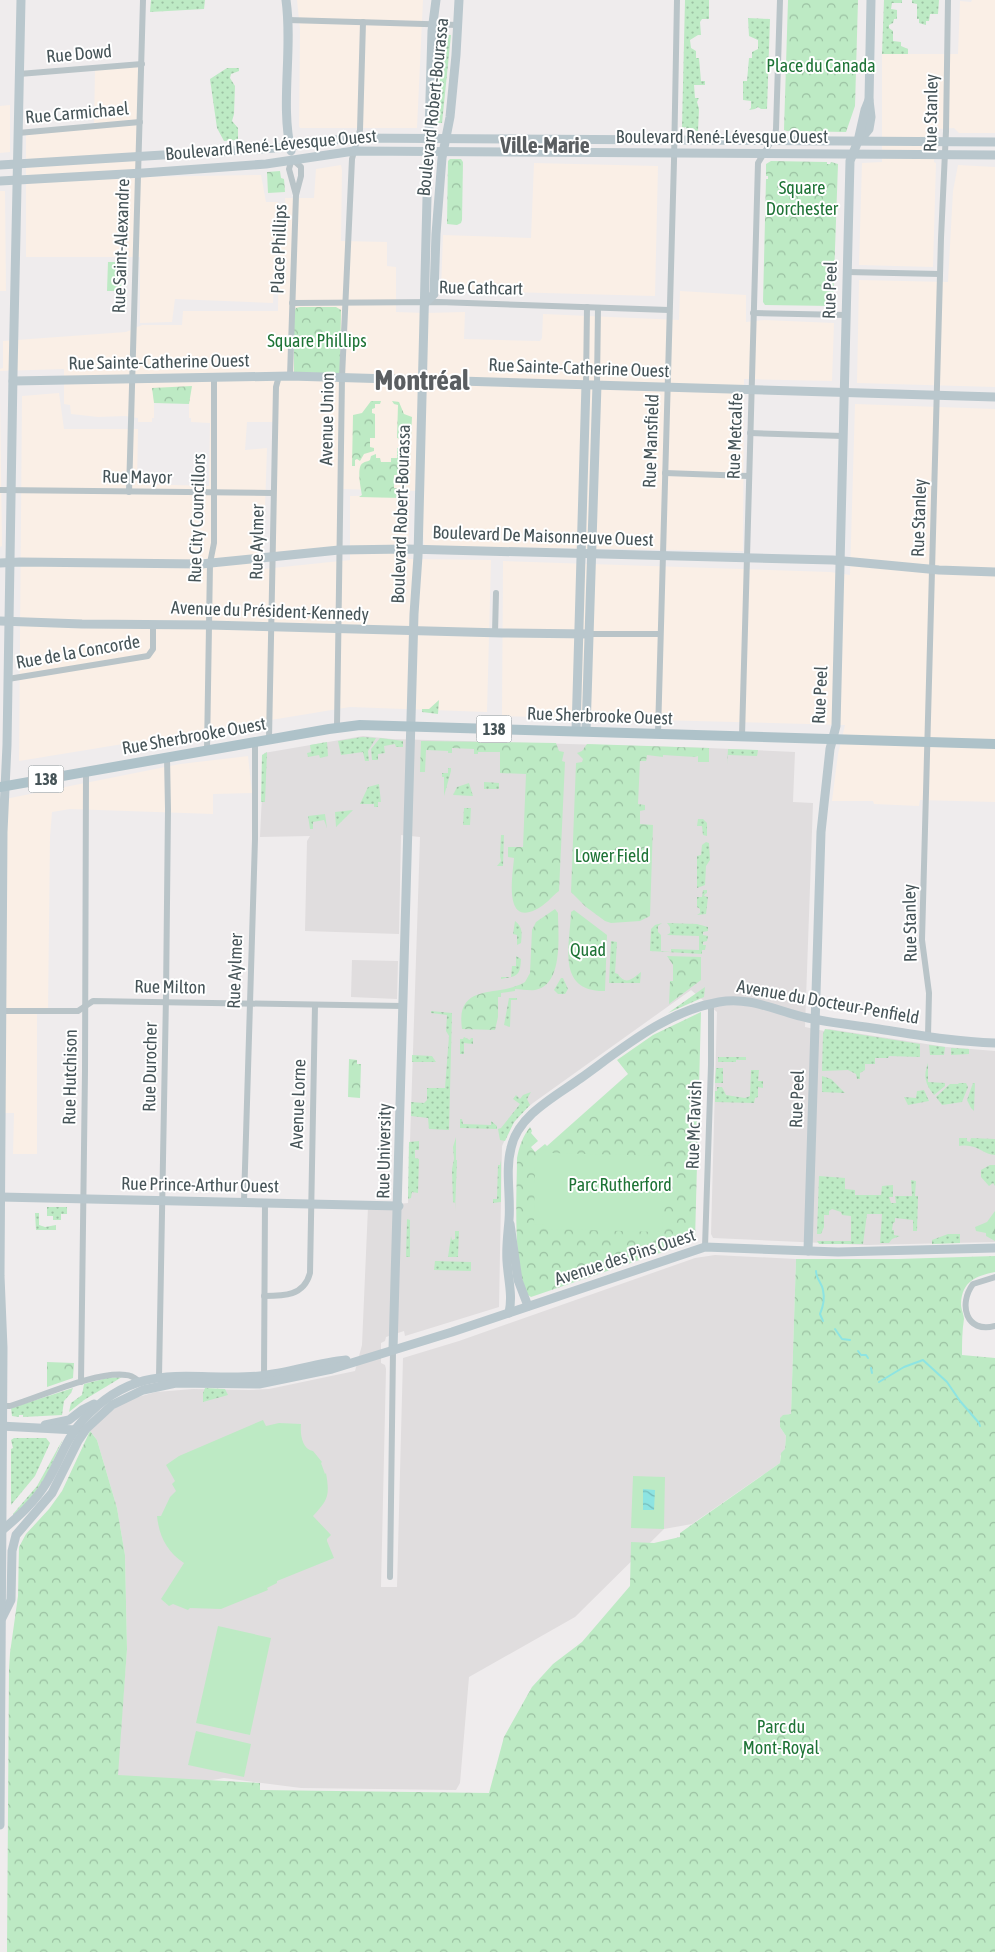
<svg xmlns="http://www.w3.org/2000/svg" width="995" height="1952" font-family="'Asap Condensed',sans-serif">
	<defs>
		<pattern id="grass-dots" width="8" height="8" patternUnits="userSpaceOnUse" patternTransform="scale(1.25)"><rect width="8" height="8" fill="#bdeac4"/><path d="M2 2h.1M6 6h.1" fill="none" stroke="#9bc0a2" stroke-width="1.8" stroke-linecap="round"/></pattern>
		<pattern id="forest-firs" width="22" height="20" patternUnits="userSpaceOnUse" patternTransform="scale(1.25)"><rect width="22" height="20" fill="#bdeac4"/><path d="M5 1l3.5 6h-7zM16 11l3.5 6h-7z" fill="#9bc0a2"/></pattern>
		<pattern id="park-crowns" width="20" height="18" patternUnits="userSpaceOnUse" patternTransform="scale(1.25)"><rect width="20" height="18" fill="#bdeac4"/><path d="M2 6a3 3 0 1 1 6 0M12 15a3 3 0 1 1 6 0" fill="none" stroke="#9bc0a2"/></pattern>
		<pattern id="water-waves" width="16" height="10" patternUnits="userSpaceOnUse" patternTransform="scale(1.25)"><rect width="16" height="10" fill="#8de4e2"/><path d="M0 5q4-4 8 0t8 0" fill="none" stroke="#75bbba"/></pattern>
	</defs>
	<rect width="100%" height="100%" fill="#efeced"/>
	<g fill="#faefe6">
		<polygon points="297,0 423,0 417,128 300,128 299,126 300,29"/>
		<polygon points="972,0 995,0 995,133 959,133 954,128 938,129 935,131 934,162 936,163 933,267 859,265 862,163 882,162 882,54 958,54 960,1 971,2"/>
		<polygon points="139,66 136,177 261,175 266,202 278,202 273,303 175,299 172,322 140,323 140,257 26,257 26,134 94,128 95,70"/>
		<polygon points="10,105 10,152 0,153 0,106"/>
		<polygon points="534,163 658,166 655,296 441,290 443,235 531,238"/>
		<polygon points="341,165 342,170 341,241 387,242 387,266 396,267 396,312 425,313 465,312 464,339 540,341 542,338 543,314 679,320 680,291 746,295 746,322 764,320 834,323 832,381 744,379 743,551 424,546 420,491 341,489 339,550 272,557 274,422 247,422 245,450 267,448 263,569 350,560 350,496 410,495 408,559 491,560 487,712 350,707 19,761 22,396 59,393 64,429 138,429 137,484 209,486 210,423 191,422 191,418 189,418 189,394 154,393 154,418 152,418 152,422 138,422 138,418 125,416 98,417 71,414 70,405 64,404 64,369 0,371 0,369 3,368 3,341 126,332 142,325 182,325 183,311 278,311 279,217 286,216 285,198 314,198 316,169"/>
		<polygon points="958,165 995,167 995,387 857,383 859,280 948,282 953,191"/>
		<polygon points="0,191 5,191 6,291 0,291"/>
		<polygon points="0,396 2,546 0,547"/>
		<polygon points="855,404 995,409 995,802 920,800 919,806 874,804 873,801 832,801 838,754 845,725 502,716 503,561 830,572 850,575"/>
		<polygon points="248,756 252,793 213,794 213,814 70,809 52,812 50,837 48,1013 37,1013 37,1154 13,1154 14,1113 0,1113 0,800 180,764"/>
	</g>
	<g fill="#e0ddde">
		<polygon points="363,736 392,739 709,748 795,752 793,802 813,803 805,1027 824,1031 829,1029 946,1047 995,1051 995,1242 867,1245 713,1238 711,1234 717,1012 691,990 533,1103 520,1114 511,1127 502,1146 499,1307 405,1336 404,1331 386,1337 385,1341 381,1343 381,1363 385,1365 386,1369 381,1587 397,1587 403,1358 459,1341 695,1258 715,1255 796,1259 791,1414 785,1415 780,1427 786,1436 785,1450 780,1456 780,1463 692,1524 664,1529 575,1617 469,1677 460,1783 456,1790 301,1788 224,1778 202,1782 117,1777 127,1649 125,1555 117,1508 97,1440 90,1431 104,1416 127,1400 156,1392 193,1389 249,1390 269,1389 355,1371 362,1345 368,1207 408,1203 420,837 401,835 399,934 305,931 307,841 310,836 260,837 264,753"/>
		<polygon points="352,960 398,961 397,999 351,997"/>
	</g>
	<g fill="url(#grass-dots)">
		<polygon points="151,0 205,0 204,9 150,12"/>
		<polygon points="685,0 709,0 709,19 702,19 700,22 701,35 698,35 690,40 691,48 696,51 696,58 699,58 701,81 705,81 705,85 694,85 695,98 699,98 697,102 699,109 698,131 686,130 686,127 682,128"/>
		<polygon points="884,0 902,0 902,3 892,3 891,9 897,10 897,19 894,19 893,23 889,25 889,28 893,31 893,41 901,42 901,46 908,49 908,54 882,54"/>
		<polygon points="912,0 939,0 938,14 930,14 929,21 926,21 926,25 919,23 919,19 917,19 917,4 912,3"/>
		<polygon points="748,18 770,19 767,109 761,109 758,107 755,109 749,110 751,108 751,101 743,100 743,81 747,81 749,58 752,58 752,52 758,49 758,40 749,36"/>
		<polygon points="440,35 451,35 442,123 437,123"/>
		<polygon points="227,68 239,68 239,71 231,74 230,78 235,86 234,114 232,121 238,128 238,140 224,141 217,128 210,79"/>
		<polygon points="439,700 438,714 422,712 422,709 429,709"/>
		<polygon points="362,737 376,738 368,751 369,761 365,761 363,752 341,755 338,741"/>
		<polygon points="380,738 403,741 403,747 396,747 395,744 384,746 385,753 378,754 378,760 372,760 371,749"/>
		<polygon points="327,742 328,756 320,758 319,755 308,757 307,753 311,752 310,745"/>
		<polygon points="728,749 758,750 757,756 728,755 727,765"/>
		<polygon points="267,752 265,802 261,802 262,755"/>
		<polygon points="448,768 451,768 451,771 444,796 444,777 442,777 442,773 448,773"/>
		<polygon points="484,782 499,783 499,789 484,789"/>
		<polygon points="469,783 473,796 453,795 457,787"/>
		<polygon points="379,784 381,802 378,802 378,807 374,807 374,804 360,804 368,787"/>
		<polygon points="464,808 471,808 470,825 463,825"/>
		<polygon points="353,810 336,827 335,812"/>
		<polygon points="325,814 327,828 324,820 313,822 313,829 310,829 308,816"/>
		<polygon points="698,819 703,819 707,823 707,836 703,835 702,826 697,826"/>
		<polygon points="501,835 504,835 503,866 497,866 501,861 500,856"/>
		<polygon points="706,842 709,843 710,860 706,866 705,885 697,888 697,856 701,855 702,845"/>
		<polygon points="703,890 707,890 707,893 705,894 704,896 708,897 706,914 697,915 700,913 700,909 697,907 697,897 702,897"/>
		<path d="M515 921C523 927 522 934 521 943L517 945V935L513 934Z"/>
		<polygon points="662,923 658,926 658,932 661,935 661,951 671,952 671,949 699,950 699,936 667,935 670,933 670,927 667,923 697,924 708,927 708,931 703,932 703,935 708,936 707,941 703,942 703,945 706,945 705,950 702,950 702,954 650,951 651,929 655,925"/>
		<path d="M611 941 617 942 615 973 618 974C626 987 634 977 641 972L640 983H609Z"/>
		<path d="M516 956 521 959C520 976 518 976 501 979V977H511L512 966H516Z"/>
		<polygon points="561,978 563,978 568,989 565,994 558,994 554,990"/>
		<polygon points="705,987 704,997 668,1013"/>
		<polygon points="509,998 517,998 517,1000 511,1000 510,1027 504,1025"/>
		<polygon points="431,1011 452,1013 449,1130 429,1129 428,1118 411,1116 411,1102 424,1103 427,1100 427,1088 445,1088 449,1036 446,1031 447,1015 431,1013"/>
		<polygon points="825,1029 920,1044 920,1057 889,1056 888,1058 875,1058 875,1064 865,1064 865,1070 860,1073 860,1079 857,1079 856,1074 848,1070 822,1071 823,1034"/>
		<polygon points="464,1037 470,1040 471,1038 473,1038 473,1044 464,1043 464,1054 460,1054 460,1039 463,1039"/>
		<polygon points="929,1045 945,1047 944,1055 930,1055"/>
		<polygon points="951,1048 969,1049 969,1054 951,1055"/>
		<polygon points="412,1055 432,1056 436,1062 412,1062"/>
		<polygon points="718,1057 746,1057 746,1060 736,1060 736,1062 718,1062"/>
		<path d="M928 1063V1082L945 1083V1086L934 1095C925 1084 923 1076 928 1063Z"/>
		<polygon points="716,1068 723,1068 723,1083 715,1083"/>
		<polygon points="751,1070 759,1070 758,1081 763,1081 763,1088 758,1087 758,1097 755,1098 754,1103 715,1102 715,1091 717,1091 717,1087 722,1087 726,1095 745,1098 750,1096"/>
		<polygon points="822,1076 831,1079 845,1093 822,1092"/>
		<polygon points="959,1083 966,1083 968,1087 962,1102 942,1105 936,1097 950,1084 958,1084"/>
		<polygon points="973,1083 975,1083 974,1111 971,1108 967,1100"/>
		<polygon points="924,1090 929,1101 908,1105 904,1097 916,1098 917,1091"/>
		<polygon points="531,1092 527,1099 530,1105 514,1122 505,1141 500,1140 498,1129 501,1128 520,1104 513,1099 516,1095 520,1099 523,1095"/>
		<polygon points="460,1119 462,1119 463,1124 491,1125 491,1121 497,1126 497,1129 460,1128"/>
		<polygon points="456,1137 456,1160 457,1160 455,1211 455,1203 453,1202 452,1169 454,1159 453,1147"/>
		<path d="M959 1138H967V1141L970 1142 971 1138 995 1139V1155C983 1155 978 1143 959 1146Z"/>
		<polygon points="419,1141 419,1150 415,1150 415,1158 419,1159 418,1193 412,1192 411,1198 408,1199 409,1142"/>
		<polygon points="501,1160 501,1202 493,1203 493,1199 497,1199 498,1165 500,1165"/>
		<polygon points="990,1165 995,1165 995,1186 993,1183 989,1186 981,1177 981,1170"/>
		<polygon points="819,1176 845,1178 845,1189 855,1190 855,1195 881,1195 882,1186 893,1185 893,1197 889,1197 891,1203 896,1203 895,1196 912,1196 911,1180 916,1181 915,1196 918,1196 917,1231 913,1231 913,1220 895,1218 895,1222 893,1223 892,1230 894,1230 894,1235 900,1236 892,1239 889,1243 880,1243 882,1214 867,1214 863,1244 819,1244 817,1241 851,1241 851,1216 842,1215 841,1212 832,1209 829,1211 829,1215 824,1215 824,1227 821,1234 817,1234"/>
		<polygon points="47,1207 67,1207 67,1214 61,1214 61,1220 53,1220 53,1216 47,1216"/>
		<polygon points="35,1213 39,1213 39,1225 45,1227 56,1225 56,1230 36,1230"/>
		<polygon points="407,1219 410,1220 410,1257 406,1257"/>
		<polygon points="455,1231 459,1231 458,1257 448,1257 451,1236 452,1240 455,1239"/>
		<polygon points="948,1234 960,1234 960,1243 932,1244 932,1240"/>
		<polygon points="435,1261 471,1262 471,1271 434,1270"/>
		<polygon points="122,1377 84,1400 69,1412 71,1403 82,1395 84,1384 107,1378"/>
		<polygon points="73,1388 71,1393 64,1401 62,1415 23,1417 23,1415 19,1415 19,1417 12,1416 11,1408"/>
		<polygon points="205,1388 225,1389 228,1395 203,1402 203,1393"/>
		<polygon points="14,1438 46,1438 50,1443 35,1476 11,1505 11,1449 13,1448 11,1440"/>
		<polygon points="63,1439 47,1475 31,1498 13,1516 13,1514 37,1486"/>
	</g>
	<polygon fill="url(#forest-firs)" points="995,1211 995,1241 986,1236 986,1233 976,1231 975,1227 987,1222"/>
	<g fill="url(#park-crowns)">
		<polygon points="788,0 858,0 855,106 846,132 787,131 784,130"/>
		<polygon points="450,159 461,159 463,162 462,220 461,223 457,225 447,224 448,161"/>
		<polygon points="771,161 827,162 827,164 830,164 831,162 838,164 833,306 765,305 763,302 766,179 768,179 768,176 766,176 766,164"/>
		<polygon points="280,171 281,178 284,179 285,192 268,193 267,172"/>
		<polygon points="300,307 336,307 341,310 340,374 294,372 294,311 296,308"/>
		<polygon points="192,386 189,404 154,403 152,388"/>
		<polygon points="371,401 381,401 380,404 375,404 375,408 372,409 372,413 375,414 375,438 370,438 370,447 374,448 374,451 364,454 360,461 357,459 355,460 355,466 352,466 353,415 362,413"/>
		<path d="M392 401 399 402 404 414 412 417 409 475H394V488L402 489 398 491 401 498 359 497 362 495C361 489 356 466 363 463 365 461 368 462 370 460L371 456 376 454V458H380L381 462H391V458H397V448H402V439L397 438 398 405 394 404Z"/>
		<path d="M421 741 556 743 559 751 564 752 562 761 565 762 559 891C551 897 546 905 535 910 503 925 513 873 514 858L508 857V847H523L526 774 500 773V752H478V754H474V749L452 748V753H448V751L426 750 425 772H420Z"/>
		<polygon points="587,744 709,748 709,762 698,762 698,756 695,757 663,755 663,757 647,755 646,761 640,761 638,804 645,805 645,810 640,811 640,824 653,825 650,916 640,921 611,923 605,921 586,907 571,892 576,763 582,762 583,759 577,753 582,751"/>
		<path d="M555 909 558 913C558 934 564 985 535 990 529 991 521 989 515 989V991L501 993V997H498V1017L495 1030 462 1029C455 981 499 998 525 982L530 973 532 930 536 922Z"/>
		<path d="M574 910 607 935 605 991C556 992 570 945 571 912Z"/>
		<polygon points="667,956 701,957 701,980 669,1004 670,981 673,981 673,965"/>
		<path d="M701 1012 695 1241 531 1297 528 1295C512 1266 517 1193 517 1158 519 1147 523 1136 530 1127L532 1131 531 1133 538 1141 531 1147 535 1152 545 1144 547 1146 628 1074 617 1060 653 1035Z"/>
		<polygon points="349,1059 357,1060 357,1064 361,1064 360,1098 348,1097"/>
		<path d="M995 1256V1272C976 1276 962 1281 961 1304 961 1309 964 1315 964 1319 962 1331 962 1343 962 1355L995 1358V1952H7L9 1669 10 1653 18 1596 19 1547 26 1534 49 1509 62 1491 90 1431 97 1440 117 1508 125 1555 127 1649 118 1775 260 1783V1790L489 1793 504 1737 532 1687 553 1664 582 1642 630 1586 631 1542 654 1543 680 1537V1533L780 1463 781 1453 785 1449 786 1436 780 1427V1418L783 1415 791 1414 796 1259H898Z"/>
		<polygon points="47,1362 74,1363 73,1378 47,1387"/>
	</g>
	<g fill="#bdeac4">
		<polygon points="108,262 122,262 121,291 107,291"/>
		<polygon points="552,1153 664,1156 662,1232 548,1229 544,1225 534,1224 535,1162 539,1159 546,1159"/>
		<path d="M263 1420 266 1426 279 1423 301 1424C300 1434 302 1449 313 1451L322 1462 321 1463 325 1474 326 1473C330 1496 328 1500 313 1516L331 1535 327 1539V1541L334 1558 277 1581V1583L267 1588 268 1590 221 1609 190 1608 188 1610 173 1604 169 1606 161 1599 184 1563C167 1552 159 1536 157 1516H161L170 1497 176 1491 172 1484 175 1481 166 1465 179 1456Z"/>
		<polygon points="633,1476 665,1477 664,1529 631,1528"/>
		<polygon points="218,1626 271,1638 250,1735 196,1723"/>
		<polygon points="196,1731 251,1744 244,1777 188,1765"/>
	</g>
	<polygon fill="url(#water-waves)" points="643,1489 655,1490 654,1510 643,1510"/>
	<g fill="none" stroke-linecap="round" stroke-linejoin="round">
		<g stroke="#8de4e2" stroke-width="2">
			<path d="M816 1271C816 1279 822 1283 823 1290 825 1299 823 1307 820 1314L823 1321"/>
			<polyline points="835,1329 842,1339 850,1340"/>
			<polyline points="858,1351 861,1355 866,1355 868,1358"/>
			<polyline points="871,1368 872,1373"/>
			<polyline points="879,1382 904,1367 923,1360 947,1382 960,1401 979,1423 980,1426"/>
		</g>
		<g stroke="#b9c4c8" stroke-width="6">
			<polyline points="288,20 458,25"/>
			<polyline points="19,74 142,64"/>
			<polyline points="18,133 140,122"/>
			<polyline points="847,272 940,274"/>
			<polyline points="292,303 439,302 669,310"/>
			<polyline points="753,313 846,315"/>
			<polyline points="290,376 296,195 301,176 301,167 292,159 289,169 296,195"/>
			<polyline points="586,384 587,307"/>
			<polyline points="597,384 598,308"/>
			<polyline points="750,433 843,436"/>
			<polyline points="665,473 748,476"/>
			<polyline points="0,490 273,493"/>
			<polyline points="129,492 143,0"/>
			<polyline points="495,633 496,593"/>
			<polyline points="589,634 660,634"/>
			<polyline points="8,679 148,656 153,649 153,624"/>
			<polyline points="337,727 342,377 352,159 360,130 363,22"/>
			<polyline points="658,733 674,161 677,0"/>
			<polyline points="742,736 758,163 775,135 776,129 780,0"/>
			<polyline points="269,739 276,387 279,376"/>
			<polyline points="207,750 210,563 214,543 214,377"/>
			<polyline points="0,1011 78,1011 93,1001 403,1006"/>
			<polyline points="928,1036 929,993 922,940 941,238 946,131 948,0"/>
			<polyline points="244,1201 255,839 255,742"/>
			<polyline points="705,1247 711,1065 711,1004"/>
			<path d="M995 1277 973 1284C958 1304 966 1334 995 1326"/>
			<path d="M264 1296C284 1296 304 1296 310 1273L315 1005"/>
			<polyline points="159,1377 166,996 168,809 167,757"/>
			<polyline points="264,1378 265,1202"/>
			<polyline points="81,1382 85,1071 86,772"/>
			<path d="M3 1406H10C40 1397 96 1371 126 1375 132 1375 136 1379 140 1382"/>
			<polyline points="390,1577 393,1350"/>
		</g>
		<g stroke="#b9c7cd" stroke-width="9">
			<path d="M286 0C293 49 280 104 291 151"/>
			<polyline points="859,141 869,129 871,117 869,100 871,0"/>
			<polyline points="0,165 276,148 350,138 995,142"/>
			<polyline points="0,181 143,173 266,164 354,151 995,155"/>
			<polyline points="425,303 434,294 436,234 442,158 450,117 456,55 459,0"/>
			<polyline points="13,381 290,376 995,397"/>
			<polyline points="0,563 20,562 201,564 339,550 407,549 833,560 939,570 995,572"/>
			<polyline points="0,621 82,624 208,625 502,633 589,634"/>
			<polyline points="576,731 586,384"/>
			<polyline points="586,731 597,384"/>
			<polyline points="0,1197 399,1206"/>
			<polyline points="510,1224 518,1280 528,1306"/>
			<polyline points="808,1251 821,832 830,749 836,726 850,161 858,141 865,110 869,100"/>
			<path d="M509 1313C513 1295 508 1279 507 1261 506 1246 508 1233 509 1220 511 1196 505 1171 511 1148 518 1115 556 1096 581 1078 624 1047 667 1011 719 1002 751 996 778 1012 808 1018 831 1023 855 1025 879 1029 917 1035 956 1042 995 1043"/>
			<polyline points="393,1350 414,614 418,556 427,198 432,31 436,0"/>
			<polyline points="45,1425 69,1420 82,1410 94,1404"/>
			<polyline points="0,1426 76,1430"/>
			<path d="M0 1532C18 1517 35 1502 47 1482 60 1461 66 1438 83 1420 139 1358 190 1382 260 1376 289 1373 317 1363 346 1360"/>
			<polyline points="2,1618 11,1600 12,1551 16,1535 52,1493 78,1441 86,1429 112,1405 143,1390 176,1383 259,1384 332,1369 452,1332 705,1247 838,1252 995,1248"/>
			<polyline points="0,1825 3,1348 0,1276 3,832 7,745 13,374 21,0"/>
		</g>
		<polyline stroke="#aec2c9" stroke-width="10" points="0,787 329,729 360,725 995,744"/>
	</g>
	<g text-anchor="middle" stroke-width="4" stroke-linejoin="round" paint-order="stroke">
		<g fill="#fff" stroke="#7e878a" stroke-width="1">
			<rect x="476.5" y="715.5" width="35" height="27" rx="4"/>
			<rect x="28.5" y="765.5" width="35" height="27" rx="4"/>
		</g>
		<g font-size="16" font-weight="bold" fill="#465458">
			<text x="494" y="735">138</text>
			<text x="46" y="785">138</text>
		</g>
		<g font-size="18" fill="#465458" stroke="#fff">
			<text transform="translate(79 54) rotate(-5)" y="6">Rue Dowd</text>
			<text transform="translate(433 107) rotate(-84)" y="6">Boulevard Robert-Bourassa</text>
			<text transform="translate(77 113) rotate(-5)" y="6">Rue Carmichael</text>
			<text transform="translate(931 113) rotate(-89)" y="6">Rue Stanley</text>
			<text x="722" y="143">Boulevard René-Lévesque Ouest</text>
			<text transform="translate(271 145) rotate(-5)" y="6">Boulevard René-Lévesque Ouest</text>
			<text transform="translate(121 246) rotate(-88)" y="6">Rue Saint-Alexandre</text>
			<text transform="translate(279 249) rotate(-88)" y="6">Place Phillips</text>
			<text transform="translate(481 288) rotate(1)" y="6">Rue Cathcart</text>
			<text transform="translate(830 290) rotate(-88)" y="6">Rue Peel</text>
			<text transform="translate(159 362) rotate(-1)" y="6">Rue Sainte-Catherine Ouest</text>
			<text transform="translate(579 368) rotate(2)" y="6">Rue Sainte-Catherine Ouest</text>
			<text transform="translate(327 419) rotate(-89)" y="6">Avenue Union</text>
			<text transform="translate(735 436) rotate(-88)" y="6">Rue Metcalfe</text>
			<text transform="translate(651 441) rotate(-88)" y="6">Rue Mansfield</text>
			<text transform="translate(137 477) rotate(1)" y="6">Rue Mayor</text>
			<text transform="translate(401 514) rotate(-88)" y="6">Boulevard Robert-Bourassa</text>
			<text transform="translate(197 518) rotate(-88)" y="6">Rue City Councillors</text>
			<text transform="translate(919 518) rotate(-88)" y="6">Rue Stanley</text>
			<text transform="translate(543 536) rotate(2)" y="6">Boulevard De Maisonneuve Ouest</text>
			<text transform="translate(257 542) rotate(-89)" y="6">Rue Aylmer</text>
			<text transform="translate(270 611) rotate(2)" y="6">Avenue du Président-Kennedy</text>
			<text transform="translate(78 652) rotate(-10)" y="6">Rue de la Concorde</text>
			<text transform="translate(820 695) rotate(-87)" y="6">Rue Peel</text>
			<text transform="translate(600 716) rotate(2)" y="6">Rue Sherbrooke Ouest</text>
			<text transform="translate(194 736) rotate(-10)" y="6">Rue Sherbrooke Ouest</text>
			<text transform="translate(910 923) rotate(-91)" y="6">Rue Stanley</text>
			<text transform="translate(235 971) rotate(-88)" y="6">Rue Aylmer</text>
			<text transform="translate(170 987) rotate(1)" y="6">Rue Milton</text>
			<text transform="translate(828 1002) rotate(10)" y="6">Avenue du Docteur-Penfield</text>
			<text transform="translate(150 1067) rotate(-89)" y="6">Rue Durocher</text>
			<text transform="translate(70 1077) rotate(-89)" y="6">Rue Hutchison</text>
			<text transform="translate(797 1099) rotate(-88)" y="6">Rue Peel</text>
			<text transform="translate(298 1104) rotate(-88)" y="6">Avenue Lorne</text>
			<text transform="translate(694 1125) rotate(-88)" y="6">Rue McTavish</text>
			<text transform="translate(384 1151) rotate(-89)" y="6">Rue University</text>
			<text transform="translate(200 1185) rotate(1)" y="6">Rue Prince-Arthur Ouest</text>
			<text transform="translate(625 1257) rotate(-18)" y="6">Avenue des Pins Ouest</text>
		</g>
		<g font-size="18" fill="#1d7335" stroke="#fff">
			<text x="821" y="72">Place du Canada</text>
			<text x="802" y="194">Square<tspan x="802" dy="21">Dorchester</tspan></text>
			<text x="317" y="347">Square Phillips</text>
			<text x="612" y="862">Lower Field</text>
			<text x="588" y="956">Quad</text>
			<text x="620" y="1191">Parc Rutherford</text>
			<text x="781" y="1733">Parc du<tspan x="781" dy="21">Mont-Royal</tspan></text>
		</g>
		<g font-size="22" font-weight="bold" fill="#5a5e61" stroke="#fff">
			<text x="545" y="153">Ville-Marie</text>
		</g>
		<g font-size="28" font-weight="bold" fill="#5a5e61" stroke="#fff">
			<text x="422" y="390">Montréal</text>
		</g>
	</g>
</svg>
